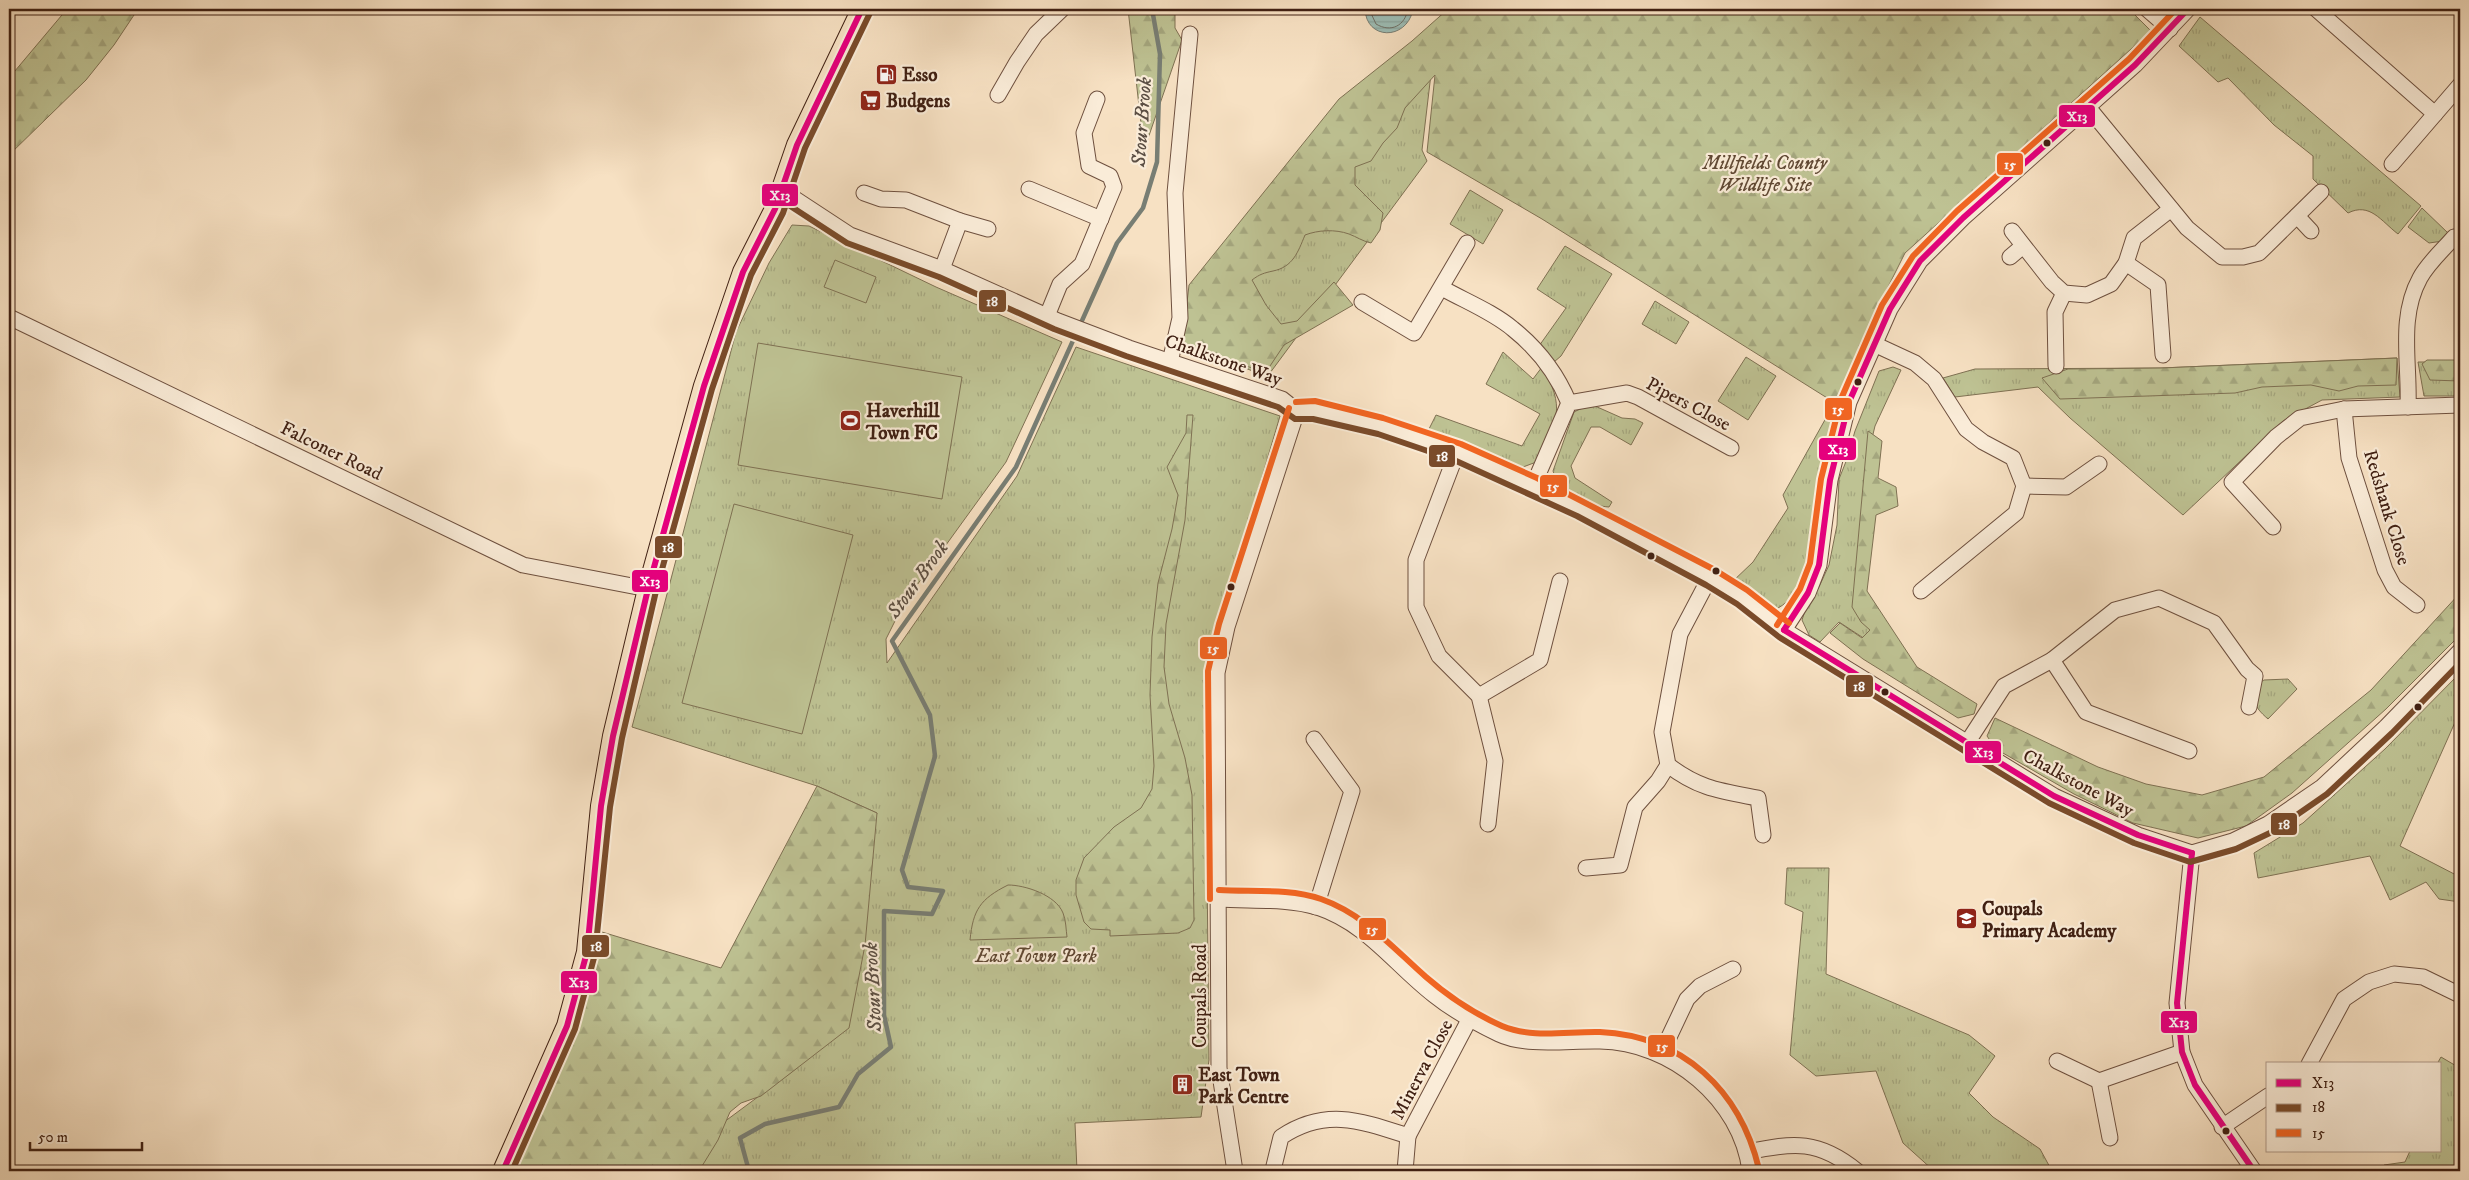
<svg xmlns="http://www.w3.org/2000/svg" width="2469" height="1180" font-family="'IM FELL DW Pica',serif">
	<defs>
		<pattern id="grass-tufts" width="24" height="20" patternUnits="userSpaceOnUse" patternTransform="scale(1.25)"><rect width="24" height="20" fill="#bec293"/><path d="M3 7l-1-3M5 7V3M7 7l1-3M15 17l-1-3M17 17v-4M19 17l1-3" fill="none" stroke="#a4a67e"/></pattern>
		<pattern id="forest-firs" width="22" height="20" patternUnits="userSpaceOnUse" patternTransform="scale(1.25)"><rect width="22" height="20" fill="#bec293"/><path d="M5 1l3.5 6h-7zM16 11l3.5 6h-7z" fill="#a4a67e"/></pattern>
		<pattern id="water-rules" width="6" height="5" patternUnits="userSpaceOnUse" patternTransform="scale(1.25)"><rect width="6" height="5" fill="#9dbdb5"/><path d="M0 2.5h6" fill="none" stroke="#88a29b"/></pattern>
	</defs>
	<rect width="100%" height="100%" fill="#f7e1c3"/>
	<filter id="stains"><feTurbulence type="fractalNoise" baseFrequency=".004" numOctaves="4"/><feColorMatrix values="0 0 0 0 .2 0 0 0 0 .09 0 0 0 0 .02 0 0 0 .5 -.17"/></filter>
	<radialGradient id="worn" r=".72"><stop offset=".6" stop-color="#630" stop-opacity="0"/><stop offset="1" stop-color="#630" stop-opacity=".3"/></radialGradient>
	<g fill="url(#grass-tufts)" stroke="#7f7153">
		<path d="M2200 17 2421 206 2398 234C2381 221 2370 202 2348 213L2313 179V156L2274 125 2228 78 2218 82 2179 46Z"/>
		<polygon points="1431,74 1422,150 1427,161 1267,377 1221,358 1228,269"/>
		<polygon points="1470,190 1503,210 1483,244 1450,224"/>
		<polygon points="2422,208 2448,233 2443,241 2429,243 2408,227"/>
		<polygon points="792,225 809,226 936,287 1062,342 1006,462 904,603 886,639 887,663 1017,476 1076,347 1280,416 1205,670 1209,1060 1201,1117 1075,1123 1077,1171 696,1171 724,1122 797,1068 877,813 817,786 632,727 736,332 769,263"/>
		<polygon points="1565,246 1612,274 1561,356 1554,362 1539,346 1566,308 1537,289"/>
		<polygon points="1655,301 1689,322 1676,344 1642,324"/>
		<path d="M1503 352 1533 379 1542 367C1566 407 1557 421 1539 461L1523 467 1428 431 1436 415 1522 446 1540 414 1486 384Z"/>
		<polygon points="1746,357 1776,376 1748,420 1718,401"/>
		<polygon points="2397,358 2400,397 2322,400 2283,421 2183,515 2070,418 2038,387 1955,397 1943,378 1975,369 2161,368"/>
		<polygon points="2418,362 2460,362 2460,396 2424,396"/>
		<polygon points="1893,367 1901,370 1875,426 1867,459 1859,551 1873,628 1865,639 1839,622 1820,642 1809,635 1802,620 1806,608 1819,587 1829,565 1837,525 1839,479 1847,459 1855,431 1879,371"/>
		<path d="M1595 406 1622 418 1635 419 1643 423 1631 445 1600 427H1591L1571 466 1575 478 1612 502 1609 507C1589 506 1559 491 1553 471L1574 412 1582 408Z"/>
		<path d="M1831 409 1837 414C1833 431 1828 449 1825 466 1818 510 1819 587 1775 610L1762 605 1731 583 1753 562 1788 508 1783 495Z"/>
		<polygon points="2460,673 2460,711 2400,846 2460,877 2460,902 2439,899 2426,882 2390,900 2370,856 2258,878 2254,853 2303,823 2385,749"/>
		<path d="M2288 679 2297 689 2268 719C2252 705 2254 702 2259 683L2264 680Z"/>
		<polygon points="1787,868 1829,868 1826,974 1969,1035 1995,1056 1969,1093 1993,1117 2040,1149 2052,1171 1934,1171 1903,1143 1876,1071 1816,1076 1790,1055 1803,912 1785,904"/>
		<polygon points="2441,1057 2458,1067 2460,1065 2460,1171 2382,1171 2384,1165 2405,1162 2410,1151 2440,1151 2440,1064 2437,1064"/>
	</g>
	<g fill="url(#forest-firs)" stroke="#7f7153">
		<polygon points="67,9 138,9 114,45 86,80 9,155 9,78"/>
		<polygon points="1128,9 1175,9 1175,28 1182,40 1144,150"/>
		<path d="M1448 9H2129L2151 31 1905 253 1870 323 1843 392 1832 401 1542 219 1427 152 1435 75 1405 108 1397 128 1383 143 1371 161 1355 167V185L1383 213 1380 230 1371 243C1362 241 1357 237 1349 234 1335 229 1318 230 1305 235 1298 252 1293 267 1273 271 1264 273 1260 274 1252 280L1266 305 1281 324 1297 321 1334 282 1353 305 1284 345 1266 372 1182 347 1189 285 1339 99 1412 41Z"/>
		<polygon points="2397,358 2396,385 2358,386 2339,391 2311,385 2262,387 2235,393 2060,399 2042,378 2068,369 2161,368"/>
		<polygon points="2427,360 2460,360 2460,381 2430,380 2422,364"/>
		<polygon points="1187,415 1193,415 1185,520 1166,624 1164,667 1169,704 1185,758 1192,795 1194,920 1190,928 1178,933 1110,936 1110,930 1091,929 1084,922 1076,895 1076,880 1084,858 1114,827 1141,808 1152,789 1154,766 1150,695 1152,637 1158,583 1172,529 1178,495 1167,467 1186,433"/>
		<polygon points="1868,431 1882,441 1878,478 1896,487 1898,506 1876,515 1867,591 1917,667 1977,704 1974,714 1958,718 1863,659 1830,633 1840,623 1862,638 1870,630 1861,622 1852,607"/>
		<polygon points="2460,593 2460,635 2386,709 2292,793 2246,826 2198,838 2133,823 2074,794 1996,749 1987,736 1995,718 2098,767 2146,784 2202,795 2264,777 2371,690"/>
		<polygon points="817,786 877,813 865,945 849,1028 761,1096 741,1103 730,1112 718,1140 699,1171 503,1171 587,952 602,932 721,968"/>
		<path d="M1008 885C1025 885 1056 895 1063 913 1066 920 1066 930 1067 937L970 940C973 910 980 899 1008 885Z"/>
	</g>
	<g fill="#bec293" stroke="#7f7153">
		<polygon points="835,260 876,277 866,303 824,287"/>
		<polygon points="758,343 962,377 942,499 738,465"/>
		<polygon points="734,504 853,535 802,734 682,703"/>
	</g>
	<path fill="url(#water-rules)" stroke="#787e74" d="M1365 9H1412L1413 10C1406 41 1366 40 1365 9Z"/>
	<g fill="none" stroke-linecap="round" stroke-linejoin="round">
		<path stroke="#6e6e64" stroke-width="1" d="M1369 9 1376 24C1391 33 1405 26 1408 9"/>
		<polyline stroke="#787e74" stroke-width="4.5" points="749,1171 740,1138 765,1124 839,1107 858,1074 891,1047 884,1015 884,911 932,914 943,891 908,887 902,870 935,756 930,715 892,641 1016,467 1117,243 1143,208 1157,162 1160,54 1152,9"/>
		<defs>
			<g id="minor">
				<polyline points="2147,9 2170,29"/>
				<polyline points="2316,9 2435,114 2392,164"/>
				<polyline points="998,95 1017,62 1036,34 1062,9"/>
				<polyline points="2087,106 2187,228 2222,257 2243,257 2259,253 2321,192"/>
				<polyline points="2435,114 2460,85"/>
				<polyline points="1029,189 1101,219"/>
				<polyline points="783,191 850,235 942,269 1058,321 1129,348 1282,399 1297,411 1314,410 1380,426 1457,452 1581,508 1710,577 1742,597 1784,630 2054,796 2138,835 2192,853 2233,841 2268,824 2322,787 2386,727 2460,651"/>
				<polyline points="864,193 881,199 906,200 960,221 942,269"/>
				<polyline points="2297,216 2311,231"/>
				<polyline points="960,221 988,229"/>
				<polyline points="2012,231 2052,282 2064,293 2087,295 2111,284 2126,263 2134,238 2171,209"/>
				<polyline points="2010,257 2023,246"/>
				<polyline points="2126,263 2158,285 2163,355"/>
				<path d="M1442 288C1465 301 1493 312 1513 329 1538 349 1557 374 1569 403"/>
				<polyline points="1362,302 1414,333 1467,243"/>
				<polyline points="1047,316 1060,284 1082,264 1114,187 1110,176 1089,166 1084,133 1097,99"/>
				<polyline points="9,317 523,565 648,589"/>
				<polyline points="1874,344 1915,363 1934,379 1966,429 1983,442 2013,458 2024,486 2016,513 1921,591"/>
				<polyline points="1170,362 1180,318 1175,193 1190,34"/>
				<polyline points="2056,366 2055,312 2064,293"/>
				<path d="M2408 407C2410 363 2398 318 2420 278 2428 263 2443 250 2454 237"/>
				<polyline points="2344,409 2349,458 2385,570 2394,587 2417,605"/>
				<polyline points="1457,452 1416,560 1416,607 1439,656 1479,696 1495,761 1488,824"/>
				<polyline points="1533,486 1569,403 1627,393 1638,397 1731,448"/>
				<polyline points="2024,486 2066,487 2099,464"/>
				<polyline points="2273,527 2232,482 2276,437 2300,418 2344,409 2460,405"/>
				<path d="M1710 577 1680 634 1662 732 1668 765C1699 789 1721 791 1758 798L1763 835"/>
				<polyline points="1784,630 1808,593 1819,565 1830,480 1849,402 1890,309 1920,261 1963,218 2135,65 2188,9"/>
				<polyline points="2052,660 2086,712 2189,751"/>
				<polyline points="1479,696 1540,660 1560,581"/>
				<polyline points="1314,739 1352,791 1316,907"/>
				<polyline points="1967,743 2004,686 2052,660 2115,610 2159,598 2214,623 2247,669 2255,676 2249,707"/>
				<polyline points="2192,853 2177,1003 2182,1052 2195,1085 2254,1171"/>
				<polyline points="1586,868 1620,865 1635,807 1658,781 1668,765"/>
				<path d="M1219 899C1250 901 1287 898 1317 907 1368 924 1394 964 1434 995 1454 1011 1476 1023 1499 1034 1526 1047 1570 1040 1600 1041 1672 1042 1741 1100 1750 1171"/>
				<polyline points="1661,1054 1687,999 1700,986 1733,969"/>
				<polyline points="2057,1061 2099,1081"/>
				<polyline points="2309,1064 2344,999 2369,982 2394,974 2423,977 2460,995"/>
				<polyline points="2099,1081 2182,1052"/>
				<polyline points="2099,1081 2110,1138"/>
				<polyline points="2222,1127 2268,1096"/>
				<path d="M1748 1152C1794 1142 1819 1140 1857 1171"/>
				<path d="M1273 1170 1281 1137C1326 1107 1362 1121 1408 1136L1469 1020"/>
				<polyline points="1235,1171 1219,1068 1217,673 1227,627 1297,411"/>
				<polyline points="1405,1171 1408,1136"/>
			</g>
			<polyline id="major" points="503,1171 567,1026 587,952 601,806 613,736 648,589 704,386 743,272 775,209 797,145 862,9"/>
		</defs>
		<use href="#minor" stroke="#6e503f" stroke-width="17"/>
		<use href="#major" stroke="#402013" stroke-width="22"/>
		<use href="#minor" stroke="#faecd8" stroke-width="15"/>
		<use href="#major" stroke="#f7e1c3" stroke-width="20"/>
		<defs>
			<g id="bus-1">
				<polyline points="1784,630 1808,593 1819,565 1830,480 1849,402 1890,309 1920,261 1963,218 2135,65 2188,9"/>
				<polyline points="1784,630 2054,796 2138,835 2192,853"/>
				<polyline points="2192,853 2177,1003 2182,1052 2195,1085 2254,1171"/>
				<polyline points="503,1171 567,1026 587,952 601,806 613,736 648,589 704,386 743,272 775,209 797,145 862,9"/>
			</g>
			<g id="bus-2">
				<polyline points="778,198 847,243 939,277 1054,329 1126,356 1278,407 1295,419 1313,419 1378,434 1454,460 1577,516 1706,585 1737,604 1779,637 2049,803 2134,843 2190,862 2236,849 2272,832 2327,794 2392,733 2460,663"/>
				<polyline points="512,1171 575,1029 595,954 610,807 622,738 656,591 712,389 751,275 783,213 805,148 870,13"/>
			</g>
			<g id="bus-3">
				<polyline points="1296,402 1315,401 1383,418 1461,444 1537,478 1715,570 1747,590 1789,623"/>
				<polyline points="1777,625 1800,589 1810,563 1821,479 1841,399 1882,305 1913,256 1957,211 2129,59 2176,9"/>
				<path d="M1219 890C1252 892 1289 888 1321 899 1364 914 1393 948 1426 977 1449 997 1475 1014 1502 1026 1533 1039 1568 1031 1600 1032 1683 1036 1740 1090 1759 1169"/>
				<polyline points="1210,899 1208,671 1219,624 1289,408"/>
			</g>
		</defs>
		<use href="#bus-1" stroke="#faecd8" stroke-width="10"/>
		<use href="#bus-2" stroke="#faecd8" stroke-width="10"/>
		<use href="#bus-3" stroke="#faecd8" stroke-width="10"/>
		<use href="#bus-1" stroke="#e5007d" stroke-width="6"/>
		<use href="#bus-2" stroke="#7a4b2a" stroke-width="6"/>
		<use href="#bus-3" stroke="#f26522" stroke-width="6"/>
	</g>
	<defs>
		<symbol id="fuel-square" viewBox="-11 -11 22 22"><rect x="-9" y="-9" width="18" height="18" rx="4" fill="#8f2418" stroke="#faecd8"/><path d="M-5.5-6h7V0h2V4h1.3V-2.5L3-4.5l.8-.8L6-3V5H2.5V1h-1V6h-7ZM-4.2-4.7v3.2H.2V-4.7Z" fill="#fff"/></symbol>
		<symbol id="supermarket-square" viewBox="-11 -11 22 22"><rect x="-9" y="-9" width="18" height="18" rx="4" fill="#8f2418" stroke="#faecd8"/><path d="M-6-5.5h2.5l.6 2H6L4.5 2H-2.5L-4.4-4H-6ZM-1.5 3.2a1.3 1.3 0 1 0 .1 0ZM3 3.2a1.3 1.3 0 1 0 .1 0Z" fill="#fff"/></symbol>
		<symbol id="stadium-square" viewBox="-11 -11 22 22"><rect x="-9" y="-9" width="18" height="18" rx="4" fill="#8f2418" stroke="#faecd8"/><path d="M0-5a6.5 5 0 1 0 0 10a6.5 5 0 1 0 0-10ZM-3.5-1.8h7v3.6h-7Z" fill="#fff"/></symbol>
		<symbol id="school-square" viewBox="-11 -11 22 22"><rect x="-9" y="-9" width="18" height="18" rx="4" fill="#8f2418" stroke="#faecd8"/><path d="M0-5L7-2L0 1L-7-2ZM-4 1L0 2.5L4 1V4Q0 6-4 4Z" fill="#fff"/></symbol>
		<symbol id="building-square" viewBox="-11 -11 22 22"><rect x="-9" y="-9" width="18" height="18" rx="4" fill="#8f2418" stroke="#faecd8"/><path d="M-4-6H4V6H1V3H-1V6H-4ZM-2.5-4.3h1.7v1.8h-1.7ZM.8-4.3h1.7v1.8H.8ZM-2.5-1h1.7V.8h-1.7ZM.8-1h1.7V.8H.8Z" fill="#fff"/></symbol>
	</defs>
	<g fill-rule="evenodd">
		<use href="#fuel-square" x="874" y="62" width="25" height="25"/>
		<use href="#supermarket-square" x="858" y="88" width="25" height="25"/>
		<use href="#stadium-square" x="838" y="408" width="25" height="25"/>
		<use href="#school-square" x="1954" y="906" width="25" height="25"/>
		<use href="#building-square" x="1170" y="1072" width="25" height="25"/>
	</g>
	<g fill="#402013" stroke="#faecd8" stroke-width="2">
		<circle cx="2047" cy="143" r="4.5"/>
		<circle cx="1858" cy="382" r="4.5"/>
		<circle cx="1651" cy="556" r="4.5"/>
		<circle cx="1716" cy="571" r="4.5"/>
		<circle cx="1231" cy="587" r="4.5"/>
		<circle cx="1885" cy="692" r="4.5"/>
		<circle cx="2418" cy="707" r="4.5"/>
		<circle cx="2226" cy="1131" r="4.5"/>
	</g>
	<g text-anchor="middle" stroke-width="4.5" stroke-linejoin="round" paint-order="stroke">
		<g font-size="19" font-weight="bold" fill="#402013" stroke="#faecd8" text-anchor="start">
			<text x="902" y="81">Esso</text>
			<text x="886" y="107">Budgens</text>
			<text x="866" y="417">Haverhill<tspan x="866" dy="22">Town FC</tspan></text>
			<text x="1982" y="915">Coupals<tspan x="1982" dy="22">Primary Academy</tspan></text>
			<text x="1198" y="1081">East Town<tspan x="1198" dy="22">Park Centre</tspan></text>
		</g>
		<g font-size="19" font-style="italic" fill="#604833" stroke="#faecd8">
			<text x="1765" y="169">Millfields County<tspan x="1765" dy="22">Wildlife Site</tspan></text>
			<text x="1036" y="962">East Town Park</text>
		</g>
		<g font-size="19" fill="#402013" stroke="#faecd8">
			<text transform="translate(1224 359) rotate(19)" y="7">Chalkstone Way</text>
			<text transform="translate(1689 403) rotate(28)" y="7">Pipers Close</text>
			<text transform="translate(332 450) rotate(26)" y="7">Falconer Road</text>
			<text transform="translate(2388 507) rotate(73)" y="7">Redshank Close</text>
			<text transform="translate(2079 782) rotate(28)" y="7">Chalkstone Way</text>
			<text transform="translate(1199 996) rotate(-90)" y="7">Coupals Road</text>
			<text transform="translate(1421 1069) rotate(-62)" y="7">Minerva Close</text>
		</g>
		<g font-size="20" font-style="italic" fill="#5c4f44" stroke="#faecd8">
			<text transform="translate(1141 122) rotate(-86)" y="7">Stour Brook</text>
			<text transform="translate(917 579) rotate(-54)" y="7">Stour Brook</text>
			<text transform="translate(872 987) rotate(-93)" y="7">Stour Brook</text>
		</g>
	</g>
	<g stroke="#faecd8" stroke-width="2">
		<rect x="2058" y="104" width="38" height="24" rx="5" fill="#e5007d"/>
		<rect x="1996" y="152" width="28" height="24" rx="5" fill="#f26522"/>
		<rect x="761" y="183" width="38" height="24" rx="5" fill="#e5007d"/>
		<rect x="978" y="289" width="29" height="24" rx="5" fill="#7a4b2a"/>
		<rect x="1824" y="397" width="29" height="24" rx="5" fill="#f26522"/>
		<rect x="1818" y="437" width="39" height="24" rx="5" fill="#e5007d"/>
		<rect x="1428" y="444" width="28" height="24" rx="5" fill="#7a4b2a"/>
		<rect x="1539" y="474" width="29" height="24" rx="5" fill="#f26522"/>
		<rect x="654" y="535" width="29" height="24" rx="5" fill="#7a4b2a"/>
		<rect x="631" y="569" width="38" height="24" rx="5" fill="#e5007d"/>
		<rect x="1199" y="636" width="29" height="24" rx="5" fill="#f26522"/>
		<rect x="1845" y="674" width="29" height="24" rx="5" fill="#7a4b2a"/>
		<rect x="1964" y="740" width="38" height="24" rx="5" fill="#e5007d"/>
		<rect x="2270" y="812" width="28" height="24" rx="5" fill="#7a4b2a"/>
		<rect x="1358" y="917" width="29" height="24" rx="5" fill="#f26522"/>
		<rect x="581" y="934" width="29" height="24" rx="5" fill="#7a4b2a"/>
		<rect x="560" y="970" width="38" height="24" rx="5" fill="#e5007d"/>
		<rect x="2160" y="1010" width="38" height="24" rx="5" fill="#e5007d"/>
		<rect x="1647" y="1034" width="29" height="24" rx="5" fill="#f26522"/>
	</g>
	<g font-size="14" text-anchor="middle" font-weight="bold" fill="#fff">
		<text x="2077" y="121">X13</text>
		<text x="2010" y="169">15</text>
		<text x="780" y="200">X13</text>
		<text x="992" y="306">18</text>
		<text x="1838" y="414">15</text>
		<text x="1838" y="454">X13</text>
		<text x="1442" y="461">18</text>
		<text x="1553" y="491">15</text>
		<text x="668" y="552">18</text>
		<text x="650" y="586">X13</text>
		<text x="1213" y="653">15</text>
		<text x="1859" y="691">18</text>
		<text x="1983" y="757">X13</text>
		<text x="2284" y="829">18</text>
		<text x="1372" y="934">15</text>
		<text x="596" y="951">18</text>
		<text x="579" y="987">X13</text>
		<text x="2179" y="1027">X13</text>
		<text x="1662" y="1051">15</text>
	</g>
	<rect width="2469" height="1180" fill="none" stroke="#f7e1c3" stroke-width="30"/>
	<rect x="10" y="10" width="2449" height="1160" fill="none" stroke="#402013" stroke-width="2.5"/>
	<rect x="15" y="15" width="2439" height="1150" fill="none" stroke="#402013"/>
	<rect x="2266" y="1062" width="175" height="90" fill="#faecd8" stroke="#b09a89"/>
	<rect x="2276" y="1079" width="25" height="8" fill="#e5007d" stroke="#b09a89"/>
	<text x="2312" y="1088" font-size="15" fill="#402013">X13</text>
	<rect x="2276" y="1104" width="25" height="8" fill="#7a4b2a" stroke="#b09a89"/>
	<text x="2312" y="1112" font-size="15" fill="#402013">18</text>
	<rect x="2276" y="1129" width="25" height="8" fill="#f26522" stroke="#b09a89"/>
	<text x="2312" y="1138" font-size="15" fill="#402013">15</text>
	<path d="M30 1142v8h112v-8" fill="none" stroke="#402013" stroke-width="2.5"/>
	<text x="38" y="1142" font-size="15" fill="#402013" stroke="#faecd8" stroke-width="4" paint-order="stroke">50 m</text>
	<rect width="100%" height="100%" filter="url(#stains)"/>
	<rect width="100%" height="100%" fill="url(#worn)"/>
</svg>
